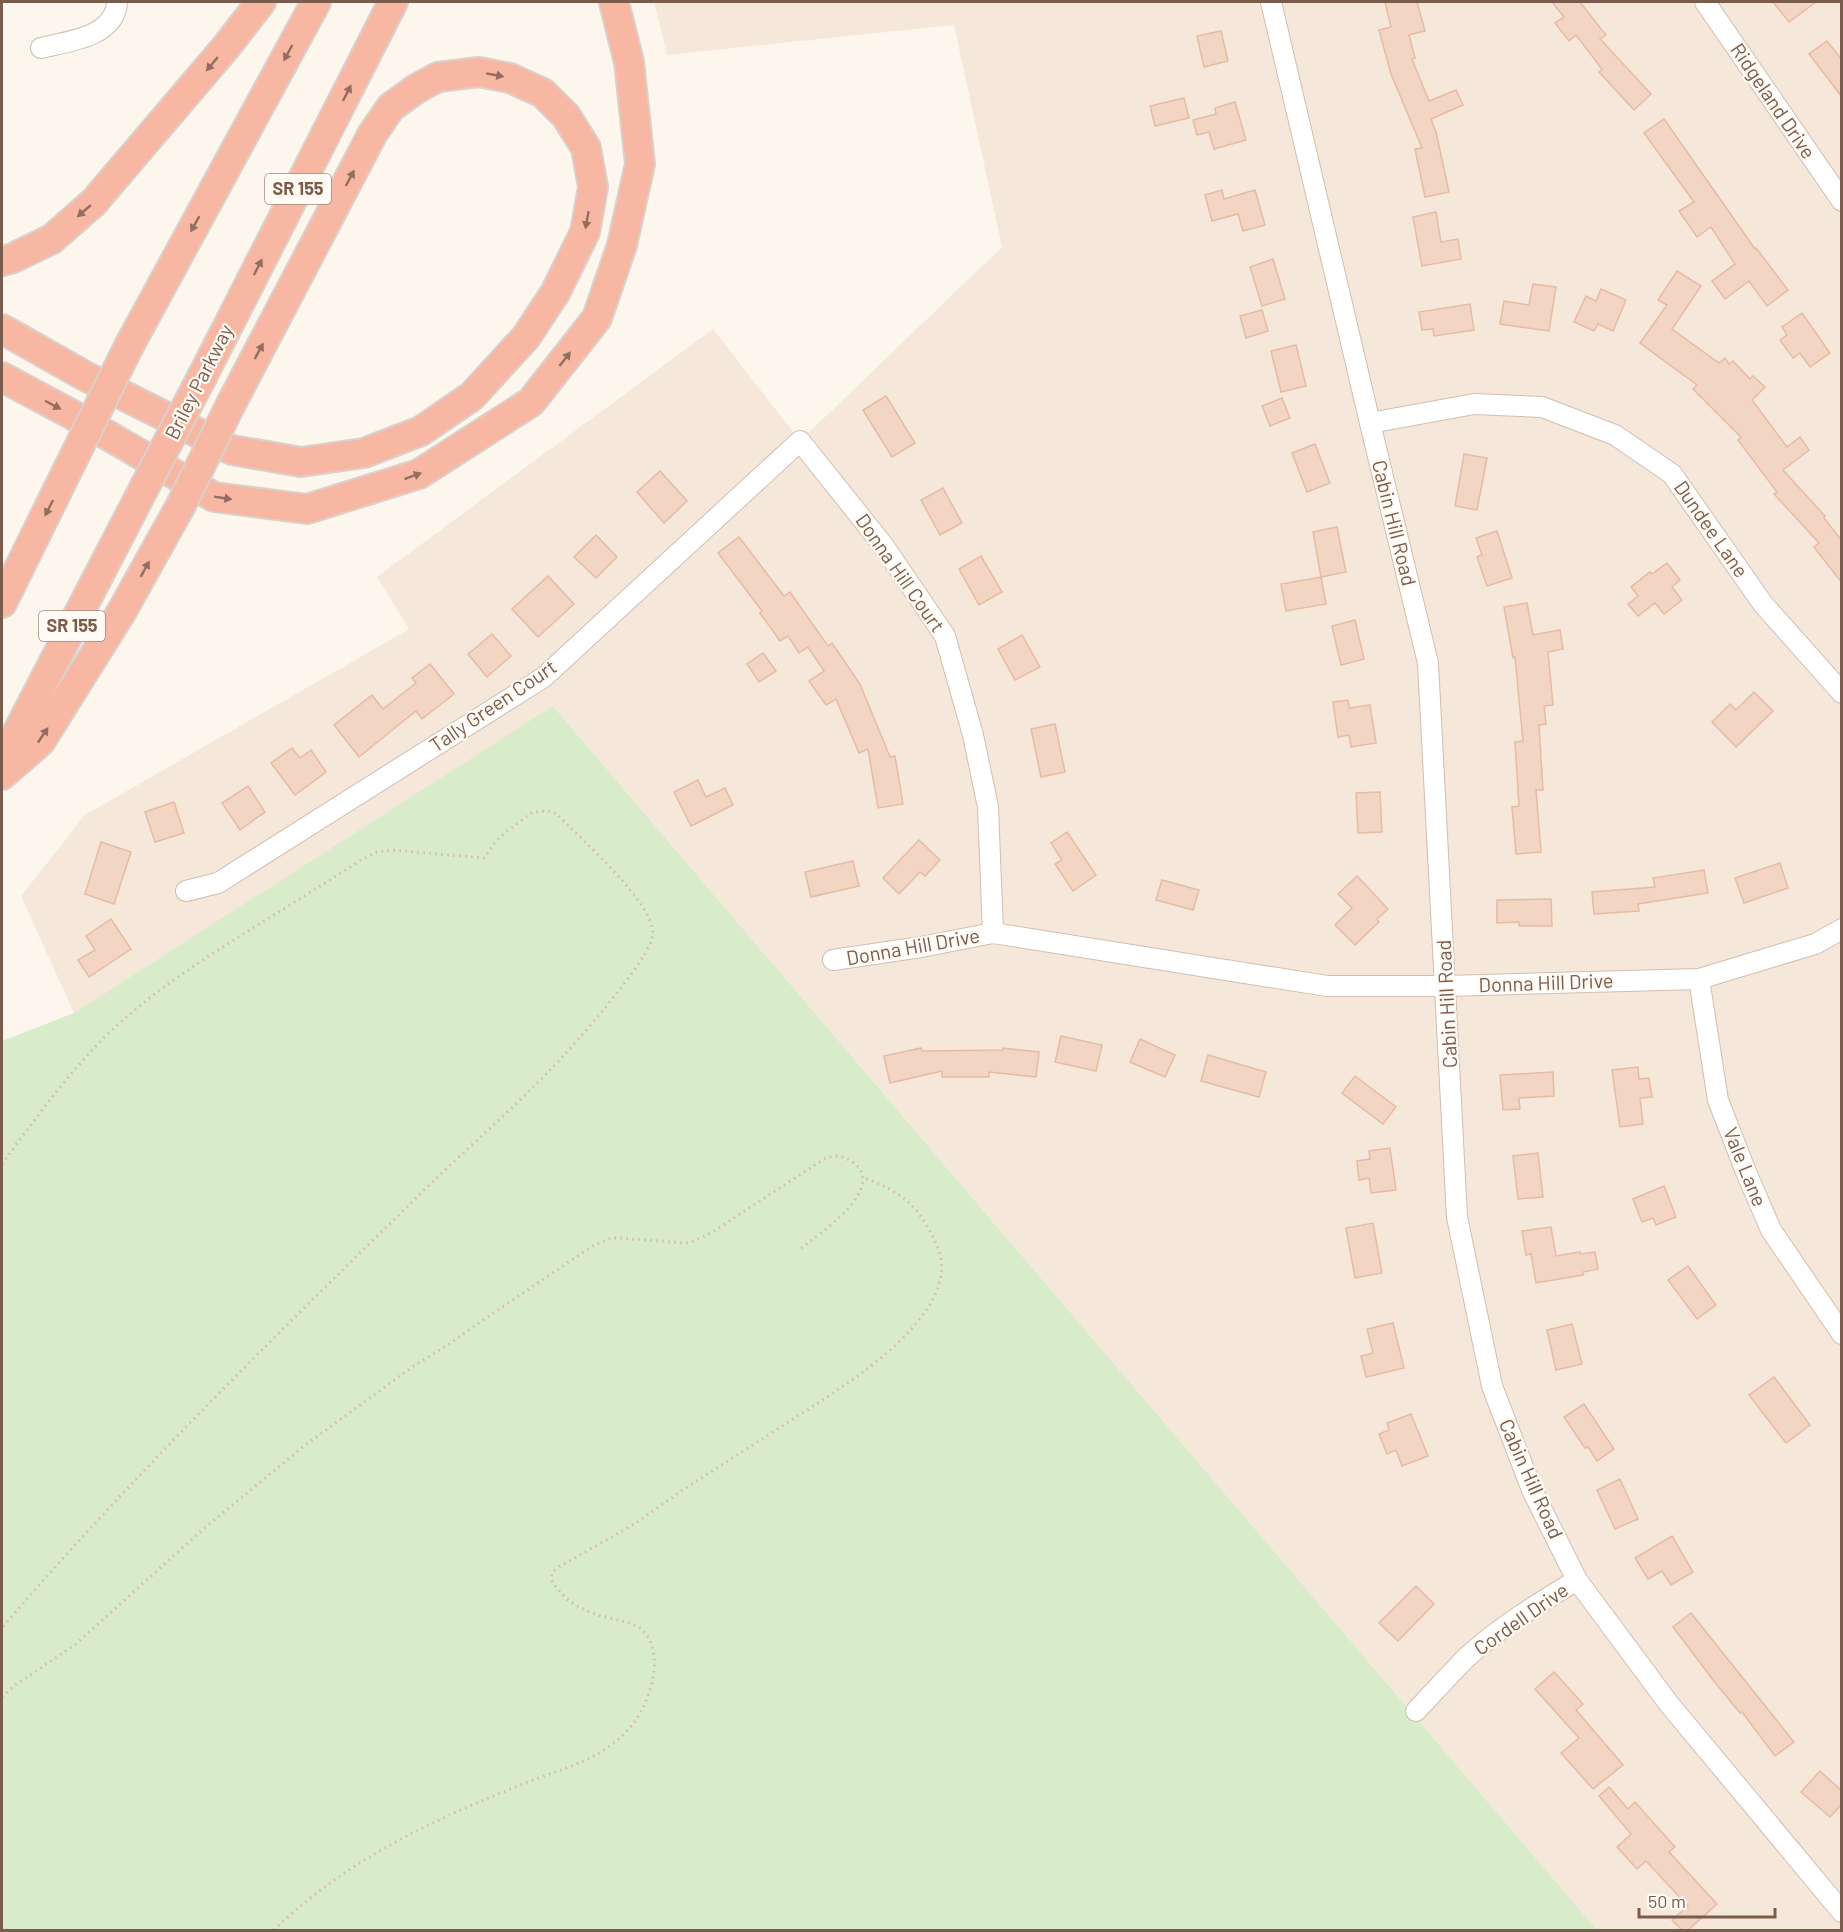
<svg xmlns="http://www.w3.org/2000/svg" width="1843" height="1932" font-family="Barlow,sans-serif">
	<rect width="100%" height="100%" fill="#fdf6ec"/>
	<polygon fill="#f5e8da" points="654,2 1841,2 1841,1930 1597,1930 554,707 74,1013 21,896 85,815 409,629 377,577 713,329 800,441 1002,247 954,25 667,55"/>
	<polygon fill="#d8ecc9" points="553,706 1597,1930 2,1930 2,1041 74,1013"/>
	<g fill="#f3d5c3" stroke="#e6bba3" stroke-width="1.5">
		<polygon points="1385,2 1417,2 1425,31 1409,35 1415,58 1412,59 1429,101 1456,90 1463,105 1431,119 1436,132 1449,192 1425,197 1415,149 1422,148 1391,74 1379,30 1391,27"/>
		<polygon points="1552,2 1580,2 1606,35 1600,39 1651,94 1634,110 1599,72 1602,69 1576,35 1569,41 1555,23 1564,17"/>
		<polygon points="1773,2 1816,2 1789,22"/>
		<polygon points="1221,31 1228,61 1204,67 1197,36"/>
		<polygon points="1827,41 1842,60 1842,97 1809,54"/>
		<polygon points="1184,98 1189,118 1155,126 1150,106"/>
		<polygon points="1235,102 1246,140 1214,149 1209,132 1197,135 1193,120 1216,114 1215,108"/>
		<polygon points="1664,119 1755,249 1756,248 1788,290 1767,306 1749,281 1725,299 1712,281 1735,264 1711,227 1697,237 1679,211 1694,202 1644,133"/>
		<polygon points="1222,190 1224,199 1255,190 1265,225 1243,231 1238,214 1212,221 1205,195"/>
		<polygon points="1436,212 1441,242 1458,239 1461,259 1422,266 1413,217"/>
		<polygon points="1273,259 1285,299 1262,306 1250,267"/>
		<polygon points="1677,271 1701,286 1672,329 1719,363 1725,358 1729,364 1733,361 1750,379 1753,376 1765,387 1752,400 1787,447 1800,437 1809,450 1783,470 1825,516 1824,518 1842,541 1842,583 1814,547 1819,543 1774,494 1777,492 1738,440 1741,437 1693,389 1697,385 1640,343 1667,305 1658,300"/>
		<polygon points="1533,284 1556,287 1549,331 1500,324 1504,301 1529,305"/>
		<polygon points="1601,289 1626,300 1613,331 1598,324 1594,331 1574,322 1586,296 1596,301"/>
		<polygon points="1470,304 1474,330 1434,336 1433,329 1422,330 1419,312"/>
		<polygon points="1262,310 1268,331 1246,338 1240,316"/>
		<polygon points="1802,313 1830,353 1810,367 1800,353 1793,358 1780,340 1787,335 1782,327"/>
		<polygon points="1296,345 1306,386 1281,392 1271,351"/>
		<polygon points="886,396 915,443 892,457 863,410"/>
		<polygon points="1282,398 1290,418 1270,426 1262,406"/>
		<polygon points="1315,444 1330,483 1307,492 1292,453"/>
		<polygon points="1464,454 1487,458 1477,510 1455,506"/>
		<polygon points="660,471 687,501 664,523 637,492"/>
		<polygon points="943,488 962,523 940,535 921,500"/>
		<polygon points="1337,527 1346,572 1321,577 1313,532"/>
		<polygon points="1497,531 1512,578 1487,586 1477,557 1482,555 1476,538"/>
		<polygon points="596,535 617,557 596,578 574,557"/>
		<polygon points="739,537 784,596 790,592 828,646 832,643 860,684 890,757 895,756 903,804 878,808 868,749 859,753 836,699 826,705 809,681 824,671 808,647 799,653 788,636 780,641 760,613 762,611 718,553"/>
		<polygon points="981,556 1002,592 979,605 959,569"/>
		<polygon points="1667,563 1680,580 1672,587 1682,600 1664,614 1655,603 1638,616 1628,604 1638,596 1631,587 1650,572 1652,574"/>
		<polygon points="548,576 574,604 538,637 512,609"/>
		<polygon points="1321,577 1326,604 1286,611 1281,584"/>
		<polygon points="1527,603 1533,635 1560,630 1563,649 1548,652 1553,705 1544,706 1546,724 1539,725 1543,790 1536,790 1541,852 1516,854 1512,807 1519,806 1515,742 1523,741 1515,657 1513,658 1504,607"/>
		<polygon points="1355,620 1364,659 1341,665 1332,626"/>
		<polygon points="492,634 511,656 487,677 468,654"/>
		<polygon points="1022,635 1040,667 1015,680 998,649"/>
		<polygon points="763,653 776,671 759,682 747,664"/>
		<polygon points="430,664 454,694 422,719 416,711 359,757 334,725 372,695 383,709 416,683 412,678"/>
		<polygon points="1754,692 1773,711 1736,747 1712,722 1730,704 1736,710"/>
		<polygon points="1348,700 1349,708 1370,705 1376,743 1351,747 1349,735 1338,737 1333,702"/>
		<polygon points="1055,724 1065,772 1041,777 1031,729"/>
		<polygon points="292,748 300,758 311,750 326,772 295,795 271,763"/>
		<polygon points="698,780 706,797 725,788 733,805 691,826 674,792"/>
		<polygon points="248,786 265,812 240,830 222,803"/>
		<polygon points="1380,792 1382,832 1358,833 1356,793"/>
		<polygon points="174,802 184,833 155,842 145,812"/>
		<polygon points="1067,832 1096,875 1073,891 1055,864 1062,860 1051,843"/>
		<polygon points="919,840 940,860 925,876 920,872 899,894 883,878"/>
		<polygon points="101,842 131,852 114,904 85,894"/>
		<polygon points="853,861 859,886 811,897 805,872"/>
		<polygon points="1780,863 1788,888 1744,903 1735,878"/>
		<polygon points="1704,870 1708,893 1638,904 1639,911 1594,914 1592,892 1655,887 1653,878"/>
		<polygon points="1357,876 1388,909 1377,919 1379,922 1355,945 1335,925 1352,908 1338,894"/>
		<polygon points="1162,880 1199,890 1193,910 1156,900"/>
		<polygon points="1551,899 1552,926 1519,926 1519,922 1497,923 1497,900"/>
		<polygon points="111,919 131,949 89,977 78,960 95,950 86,936"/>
		<polygon points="1061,1036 1102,1045 1096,1071 1055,1062"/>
		<polygon points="1140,1039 1175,1055 1165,1077 1130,1062"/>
		<polygon points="921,1048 922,1051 1003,1050 1003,1048 1039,1052 1036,1077 989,1072 989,1077 942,1077 942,1071 890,1083 884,1056"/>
		<polygon points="1208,1055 1266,1072 1259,1097 1201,1081"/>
		<polygon points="1638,1067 1639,1079 1649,1078 1652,1097 1640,1098 1643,1124 1620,1127 1612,1070"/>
		<polygon points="1553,1072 1554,1096 1519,1098 1520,1109 1503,1110 1500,1075"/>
		<polygon points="1355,1076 1396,1107 1383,1124 1342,1093"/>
		<polygon points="1390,1148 1396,1190 1371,1193 1369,1178 1359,1180 1357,1161 1370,1159 1369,1151"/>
		<polygon points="1538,1153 1543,1197 1518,1199 1513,1156"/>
		<polygon points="1664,1186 1676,1217 1656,1225 1653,1218 1642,1222 1633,1199"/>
		<polygon points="1373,1223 1382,1273 1355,1278 1346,1228"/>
		<polygon points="1551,1227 1556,1256 1580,1252 1580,1254 1595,1252 1598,1269 1583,1272 1583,1275 1536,1283 1531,1254 1526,1255 1522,1231"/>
		<polygon points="1688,1266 1716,1305 1697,1319 1668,1280"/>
		<polygon points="1393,1323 1404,1368 1366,1377 1361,1356 1373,1353 1367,1329"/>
		<polygon points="1572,1324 1582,1364 1556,1370 1547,1330"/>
		<polygon points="1774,1377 1810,1425 1786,1443 1749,1395"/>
		<polygon points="1584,1404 1614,1449 1597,1461 1588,1447 1585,1448 1564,1417"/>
		<polygon points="1411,1414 1428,1456 1402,1466 1396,1450 1387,1454 1379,1434 1389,1430 1387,1423"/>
		<polygon points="1620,1479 1638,1519 1615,1529 1597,1490"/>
		<polygon points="1672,1536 1693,1572 1671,1585 1662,1571 1648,1579 1635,1558"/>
		<polygon points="1416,1586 1434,1604 1398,1641 1379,1623"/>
		<polygon points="1691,1613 1794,1742 1775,1756 1742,1712 1740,1713 1713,1680 1673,1627"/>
		<polygon points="1554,1672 1583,1704 1576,1710 1623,1765 1593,1789 1561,1753 1579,1738 1535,1689"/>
		<polygon points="1820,1771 1842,1791 1842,1804 1830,1817 1801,1792"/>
		<polygon points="1609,1787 1628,1809 1635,1802 1675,1847 1669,1852 1717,1904 1688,1930 1682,1930 1672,1920 1688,1906 1646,1861 1637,1869 1617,1847 1631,1834 1599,1796"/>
	</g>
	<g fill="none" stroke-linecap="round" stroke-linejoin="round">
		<defs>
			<g id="minor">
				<polyline points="1271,2 1370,423 1428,663 1457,1217 1492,1386 1532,1490 1577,1580 1669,1704 1842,1912"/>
				<polyline points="1705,2 1842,201"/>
				<path d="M41 48C69 41 115 37 117 2"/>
				<polyline points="1370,423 1474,404 1542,407 1615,435 1672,474 1763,604 1842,693"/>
				<polyline points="186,891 218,883 544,677 800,441 883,545 945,636 973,735 988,807 993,933 1327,986 1447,986 1699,979 1815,944 1842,929"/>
				<polyline points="833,960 921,947 993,933"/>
				<polyline points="1699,979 1718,1100 1746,1172 1771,1230 1842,1334"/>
				<path d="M1416 1711C1433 1693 1450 1674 1467 1657 1500 1627 1539 1603 1577 1580"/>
			</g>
			<g id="highway">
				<polyline points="2,261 13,258 52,239 94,202 226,47 261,2"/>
				<polyline points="2,329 85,376 232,450 301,462 364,453 421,431 472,396 526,337 555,293 585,232 593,187 586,148 566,116 543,93 510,78 479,72 438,77 416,89 391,107 373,133 232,402"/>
				<polyline points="129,346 316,2"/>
				<polyline points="203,375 393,2"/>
				<polyline points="2,377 71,414 214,497 307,509 419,474 531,402 597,318 622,245 640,164 629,62 614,2"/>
				<polyline points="2,603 75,455"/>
				<polyline points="2,762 143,490"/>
				<polyline points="2,775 40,742 122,611 181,505"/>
			</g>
		</defs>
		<use href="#minor" stroke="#d1beb0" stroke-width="22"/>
		<use href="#highway" stroke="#dad1cd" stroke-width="32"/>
		<g stroke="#d9b8a5" stroke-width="3" stroke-dasharray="1.5 4.5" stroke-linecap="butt">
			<path d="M2 1164C35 1119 69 1072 109 1033 158 986 215 952 272 916 302 898 331 879 361 860L377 852 393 850 484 858 496 841 507 831 533 812 548 811 557 814C580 838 654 903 653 934 652 958 573 1046 553 1067 508 1114 458 1156 412 1202 271 1340 130 1478 2 1628"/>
			<path d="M2 1697 14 1686 76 1644 201 1531 304 1446 415 1365 451 1343 480 1322 594 1245 612 1238H621L686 1243 692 1242 711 1233 824 1159C833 1155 842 1155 851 1161 891 1186 818 1235 800 1249"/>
			<path d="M274 1930C321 1884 376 1850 435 1822 468 1806 502 1792 536 1779 574 1765 606 1757 633 1724 651 1701 667 1650 640 1628 632 1623 623 1621 614 1619 591 1614 571 1607 556 1587 550 1580 550 1574 557 1568L636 1523 684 1489 829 1396C840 1387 852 1381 863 1372 894 1349 948 1303 941 1259 940 1251 936 1244 933 1237 916 1202 897 1190 862 1177"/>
		</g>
		<use href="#minor" stroke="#fff" stroke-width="20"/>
		<use href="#highway" stroke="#f7b7a3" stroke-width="28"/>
		<defs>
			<g id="highway-bridge">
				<polyline points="75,455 129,346"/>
				<polyline points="143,490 203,375"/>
				<polyline points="181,505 232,402"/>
			</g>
		</defs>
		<use href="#highway-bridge" stroke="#dad1cd" stroke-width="32" stroke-linecap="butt"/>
		<use href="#highway-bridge" stroke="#f7b7a3" stroke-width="28"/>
	</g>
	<defs><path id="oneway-solid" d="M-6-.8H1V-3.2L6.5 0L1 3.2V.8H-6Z" transform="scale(1.5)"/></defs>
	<g fill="#936e5e">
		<use href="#oneway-solid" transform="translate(288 53) rotate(118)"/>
		<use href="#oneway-solid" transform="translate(212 64) rotate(130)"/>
		<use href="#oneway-solid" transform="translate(495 75) rotate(10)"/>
		<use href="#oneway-solid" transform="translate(347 93) rotate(-63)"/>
		<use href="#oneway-solid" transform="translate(350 178) rotate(-62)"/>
		<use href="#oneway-solid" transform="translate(84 211) rotate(139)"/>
		<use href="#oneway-solid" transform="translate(587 220) rotate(100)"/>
		<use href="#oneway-solid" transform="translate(195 224) rotate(119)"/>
		<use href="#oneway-solid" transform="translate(258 267) rotate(-63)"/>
		<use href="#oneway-solid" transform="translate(259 351) rotate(-62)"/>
		<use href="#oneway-solid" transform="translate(565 359) rotate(-52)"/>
		<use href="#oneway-solid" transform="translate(53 405) rotate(28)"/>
		<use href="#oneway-solid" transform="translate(413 476) rotate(-20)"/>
		<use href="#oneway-solid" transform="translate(223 498) rotate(9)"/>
		<use href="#oneway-solid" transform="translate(49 508) rotate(117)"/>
		<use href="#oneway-solid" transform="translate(145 569) rotate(-61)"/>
		<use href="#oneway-solid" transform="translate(43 735) rotate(-56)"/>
	</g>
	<g text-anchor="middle" stroke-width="4.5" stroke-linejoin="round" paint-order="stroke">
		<g fill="#fffaf3" stroke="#a28b7f" stroke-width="1.5">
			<rect x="265" y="174" width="66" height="30" rx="4.5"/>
			<rect x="39" y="611" width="66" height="30" rx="4.5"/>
		</g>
		<g font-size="18" font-weight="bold" fill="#7a5c4d">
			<text x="298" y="195">SR 155</text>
			<text x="72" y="632">SR 155</text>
		</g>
		<g font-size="20" fill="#7a5c4d" stroke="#fffaf3">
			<text transform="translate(1773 101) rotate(56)" y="7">Ridgeland Drive</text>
			<text transform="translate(199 382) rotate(-63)" y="7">Briley Parkway</text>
			<text transform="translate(1394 523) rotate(76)" y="7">Cabin Hill Road</text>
			<text transform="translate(1711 529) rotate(55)" y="7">Dundee Lane</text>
			<text transform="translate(900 573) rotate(55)" y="7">Donna Hill Court</text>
			<text transform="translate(493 706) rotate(-34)" y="7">Tally Green Court</text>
			<text transform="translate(913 947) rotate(-10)" y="7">Donna Hill Drive</text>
			<text transform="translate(1546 983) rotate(-2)" y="7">Donna Hill Drive</text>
			<text transform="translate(1447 1004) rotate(-93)" y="7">Cabin Hill Road</text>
			<text transform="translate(1745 1167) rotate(68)" y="7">Vale Lane</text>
			<text transform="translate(1531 1479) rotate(66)" y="7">Cabin Hill Road</text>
			<text transform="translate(1521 1619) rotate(-35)" y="7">Cordell Drive</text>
		</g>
	</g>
	<rect width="1843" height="1932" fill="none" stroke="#7a5c4d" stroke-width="6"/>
	<path d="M1639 1908v9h136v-9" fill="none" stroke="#7a5c4d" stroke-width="3"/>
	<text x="1648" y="1908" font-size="18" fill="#7a5c4d" stroke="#fffaf3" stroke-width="4.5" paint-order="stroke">50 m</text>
</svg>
